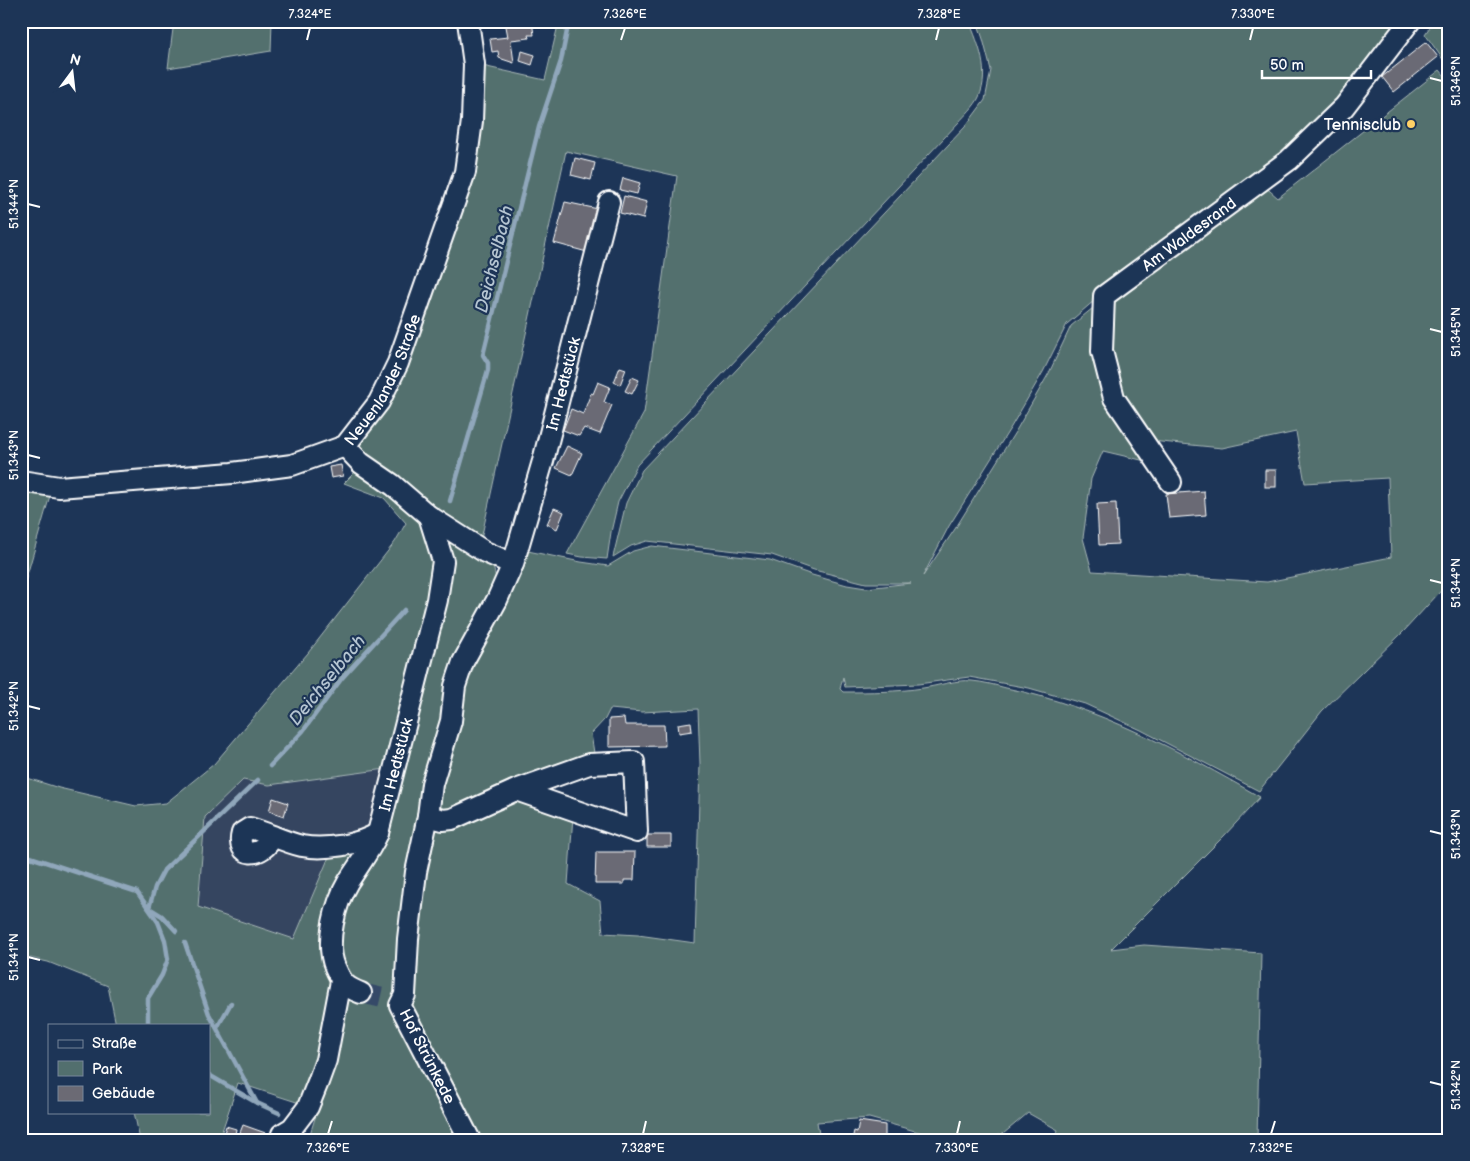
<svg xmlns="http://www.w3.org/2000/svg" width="1470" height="1161" font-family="'Balsamiq Sans',sans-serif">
	<rect width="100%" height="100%" fill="#1d3557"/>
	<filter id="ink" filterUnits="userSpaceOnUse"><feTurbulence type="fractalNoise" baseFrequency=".02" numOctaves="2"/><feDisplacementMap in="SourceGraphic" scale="10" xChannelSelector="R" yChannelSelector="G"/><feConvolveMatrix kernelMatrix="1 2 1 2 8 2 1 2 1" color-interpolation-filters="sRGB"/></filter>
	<g filter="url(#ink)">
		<polygon fill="#344560" points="386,769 368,844 331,852 294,939 198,907 205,817 243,780 269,785"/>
		<g fill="#526f6e" stroke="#a8b7b6" fill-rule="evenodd">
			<polygon points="174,21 272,21 271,51 168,68"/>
			<path d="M559 21H969C979 45 990 72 979 97 975 106 965 115 959 122L637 465 618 502 611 532 607 559 582 557 567 554 644 413 677 176 566 151 480 544 360 455 359 443 455 222 478 65 545 80Z"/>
			<path d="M977 21H1403L1388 45 1340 107 1287 157 1102 294 1067 324 1043 372 1011 427 949 526 923 576 955 529 1017 429 1049 373 1071 326 1099 303 1096 352 1107 391 1112 402 1154 463 1103 451 1091 479 1083 538 1092 571 1267 582 1391 557 1388 478 1305 483 1296 432 1222 448 1151 441 1119 397 1105 351 1107 298 1262 184 1278 198 1440 70 1449 81V582L1404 631 1322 711 1259 791 1141 730 1085 704 1029 688 969 677 918 684 845 687 843 677 840 689 843 692C870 692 897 692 923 688 938 686 958 679 972 681 983 682 995 685 1006 688 1096 706 1180 751 1260 797L1224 836 1111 949 1144 945 1261 953 1257 1140H1054L1058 1130 1028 1113 1003 1134 982 1140H947L869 1118 817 1122 820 1140H475L430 1044 420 1049 466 1140H308L318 1109 238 1083 219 1140H140L134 1112H209V1025H116L108 986 48 962 21 956V776L59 788 136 806 166 803 214 764 308 653 395 542 406 523 384 498 344 483 360 467 409 499 493 566 496 578 495 596 458 663 444 730 423 812 434 821 443 825 466 818 504 799 515 797 573 816 568 884 600 901 603 933 638 935 695 943 700 764 698 709 642 712 610 709 605 719 591 734 595 759 512 786 446 814 437 810 441 769 455 722 458 688 462 674 502 598 513 589 523 550 581 562 608 566 633 551 652 546 770 560 812 575 847 585 866 588 911 583H866L814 570 772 555 647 541 631 546 613 557 626 503 642 470 965 127 985 100 991 70 983 39ZM386 769 368 844 331 852 294 939 198 907 205 817 243 780 269 785Z"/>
			<polygon points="1434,21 1449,21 1449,68 1425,34"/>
			<polygon points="21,489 51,492 21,596"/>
		</g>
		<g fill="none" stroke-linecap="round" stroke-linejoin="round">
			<g stroke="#90a7bb" stroke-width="4.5">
				<polyline points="450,501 488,370 488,363 483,355 539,127 561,61 569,21"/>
				<polyline points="270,766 303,731 342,678 404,610"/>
				<polyline points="21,854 137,892 158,922 165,940 168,959 162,975 148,998 148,1025"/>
				<polyline points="176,931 162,916 149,908 155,887 164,870 258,780"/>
				<polyline points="185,943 209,1014 257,1103"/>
				<polyline points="217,1028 231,1003"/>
				<polyline points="209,1075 257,1103 279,1113"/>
			</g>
		</g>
		<g fill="#6b6a74" stroke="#fff">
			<polygon points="505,21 532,21 534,35 528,35 529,38 511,40 514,63 499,58 498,51 492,52 490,39 508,37"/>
			<polygon points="1426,42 1438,57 1394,92 1382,77"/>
			<polygon points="522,51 535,55 532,65 520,61"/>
			<polygon points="575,158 595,163 591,180 571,175"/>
			<polygon points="623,178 640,183 637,194 620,190"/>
			<polygon points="624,196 647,202 643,219 620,213"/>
			<polygon points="565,202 598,209 587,252 554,243"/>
			<polygon points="620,367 626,369 620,385 614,382"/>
			<polygon points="632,377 639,380 632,394 625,391"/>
			<polygon points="598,382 610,387 604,402 612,405 600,434 584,428 579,436 563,430 571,409 583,414 591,393 593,394"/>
			<polygon points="567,446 582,453 572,475 556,468"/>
			<polygon points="341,465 343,476 331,478 329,467"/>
			<rect x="1265" y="470" width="11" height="17"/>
			<polygon points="1204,491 1206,515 1169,518 1166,494"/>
			<polygon points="1116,503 1118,544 1099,545 1097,504"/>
			<polygon points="554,508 564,512 557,529 547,524"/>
			<polygon points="624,718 625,725 664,725 665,746 609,747 609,719"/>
			<polygon points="691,722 692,731 679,733 678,724"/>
			<polygon points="273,798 288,803 284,816 269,811"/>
			<rect x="647" y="835" width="24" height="12"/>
			<polygon points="596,852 635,852 634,880 624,880 624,884 595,884"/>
			<polygon points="859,1121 885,1125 885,1140 852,1140 854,1131 857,1132"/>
			<polygon points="243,1125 271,1135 269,1140 237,1140"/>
			<polygon points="226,1126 236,1129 234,1140 222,1140"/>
		</g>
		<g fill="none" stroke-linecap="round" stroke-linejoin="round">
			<polyline stroke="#344968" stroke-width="20" stroke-dasharray="20 10" stroke-linecap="butt" points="361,993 387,999"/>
			<defs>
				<g id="minor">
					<path id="s1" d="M345 446 361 463 393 485 429 516 485 552 513 564 543 461 609 202"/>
					<path id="s2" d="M21 481 59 487 232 473 292 465 345 446 379 402 398 363 465 172 472 121 474 64 468 21"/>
					<path id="s3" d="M1171 482 1114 398 1102 351 1104 296 1289 160 1344 107 1410 21"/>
					<polyline points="428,816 443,820 452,819 516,790 589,764 634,762 637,832 516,790"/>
					<path d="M273 836C262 859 235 858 242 833L250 828C268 833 284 842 302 846 324 850 360 845 378 833"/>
					<path id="s4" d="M361 993C345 987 342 983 335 967 325 943 335 904 348 882 358 866 370 851 378 833L437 600 443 561 429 516"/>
					<polyline points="282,1134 292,1128 308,1107 318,1082 326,1060 341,981"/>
					<polyline points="470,1140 400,1005 405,995 408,939 416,872 428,816 432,784 451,721 455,686 463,662 497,600 513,564"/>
				</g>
			</defs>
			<use href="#minor" stroke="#fff" stroke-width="24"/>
			<use href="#minor" stroke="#1d3557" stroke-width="20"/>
		</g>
	</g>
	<path fill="none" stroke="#fff" stroke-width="2" d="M307 40 310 28M621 40 625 28M936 40 939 28M1250 40 1253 28M1430 78 1442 81M28 204 40 207M1430 329 1442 332M28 455 40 458M1430 580 1442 583M28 706 40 709M1430 831 1442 834M28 957 40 960M1430 1082 1442 1085M328 1134 332 1121M643 1134 646 1121M957 1134 960 1121M1271 1134 1275 1121"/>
	<circle fill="#ffd166" stroke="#1d3557" stroke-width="2" cx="1411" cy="124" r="5"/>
	<g text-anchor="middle" stroke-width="4.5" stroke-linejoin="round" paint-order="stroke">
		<g font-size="16" fill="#fff" stroke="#1d3557" text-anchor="end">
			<text x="1401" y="130">Tennisclub</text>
		</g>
		<g font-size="16" fill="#fff" stroke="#1d3557">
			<text dy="6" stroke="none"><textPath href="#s3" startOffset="310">Am Waldesrand</textPath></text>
			<text dy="6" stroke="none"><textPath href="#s2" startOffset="406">Neuenlander Straße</textPath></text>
			<text dy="6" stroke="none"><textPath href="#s1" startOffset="394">Im Hedtstück</textPath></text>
			<text dy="6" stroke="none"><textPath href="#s4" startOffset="255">Im Hedtstück</textPath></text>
			<text transform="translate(428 1056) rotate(63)" y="6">Hof Strünkede</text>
		</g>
		<g font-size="18" font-style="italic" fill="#b5c5d2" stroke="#1d3557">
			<text transform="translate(494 259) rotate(-76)" y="6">Deichselbach</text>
			<text transform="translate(327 680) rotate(-51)" y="6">Deichselbach</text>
		</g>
	</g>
	<rect width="1470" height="1161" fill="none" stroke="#1d3557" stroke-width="55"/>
	<rect x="48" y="1024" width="162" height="90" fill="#1d3557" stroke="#77869a"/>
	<rect x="58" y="1040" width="25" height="8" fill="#1d3557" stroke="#77869a"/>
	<text x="92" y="1048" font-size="15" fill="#ffffff">Straße</text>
	<rect x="58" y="1061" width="25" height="15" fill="#526f6e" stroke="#77869a"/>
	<text x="92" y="1074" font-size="15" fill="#ffffff">Park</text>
	<rect x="58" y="1086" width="25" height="15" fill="#6b6a74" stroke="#77869a"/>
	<text x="92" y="1098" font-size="15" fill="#ffffff">Gebäude</text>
	<g transform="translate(72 72) rotate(15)" stroke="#1d3557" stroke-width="4" paint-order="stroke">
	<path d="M0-4L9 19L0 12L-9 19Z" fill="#ffffff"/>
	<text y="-8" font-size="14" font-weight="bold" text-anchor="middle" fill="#ffffff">N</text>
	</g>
	<path d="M1262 70v8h109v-8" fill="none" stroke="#ffffff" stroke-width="2.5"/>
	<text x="1270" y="70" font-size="15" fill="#ffffff" stroke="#1d3557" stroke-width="4" paint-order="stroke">50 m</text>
	<rect x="28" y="28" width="1414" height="1106" fill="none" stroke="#fff" stroke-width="2"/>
	<g font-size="12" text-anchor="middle" fill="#fff">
		<text x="310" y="18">7.324°E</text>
		<text x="625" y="18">7.326°E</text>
		<text x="939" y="18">7.328°E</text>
		<text x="1253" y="18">7.330°E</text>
		<text transform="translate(1456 81) rotate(-90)" y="4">51.346°N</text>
		<text transform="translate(14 204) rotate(-90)" y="4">51.344°N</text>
		<text transform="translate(1456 332) rotate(-90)" y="4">51.345°N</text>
		<text transform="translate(14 455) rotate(-90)" y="4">51.343°N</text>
		<text transform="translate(1456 583) rotate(-90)" y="4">51.344°N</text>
		<text transform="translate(14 706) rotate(-90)" y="4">51.342°N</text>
		<text transform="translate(1456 834) rotate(-90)" y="4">51.343°N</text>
		<text transform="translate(14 957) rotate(-90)" y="4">51.341°N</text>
		<text transform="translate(1456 1085) rotate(-90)" y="4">51.342°N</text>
		<text x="328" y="1152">7.326°E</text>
		<text x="643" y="1152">7.328°E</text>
		<text x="957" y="1152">7.330°E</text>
		<text x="1271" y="1152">7.332°E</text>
	</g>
</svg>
